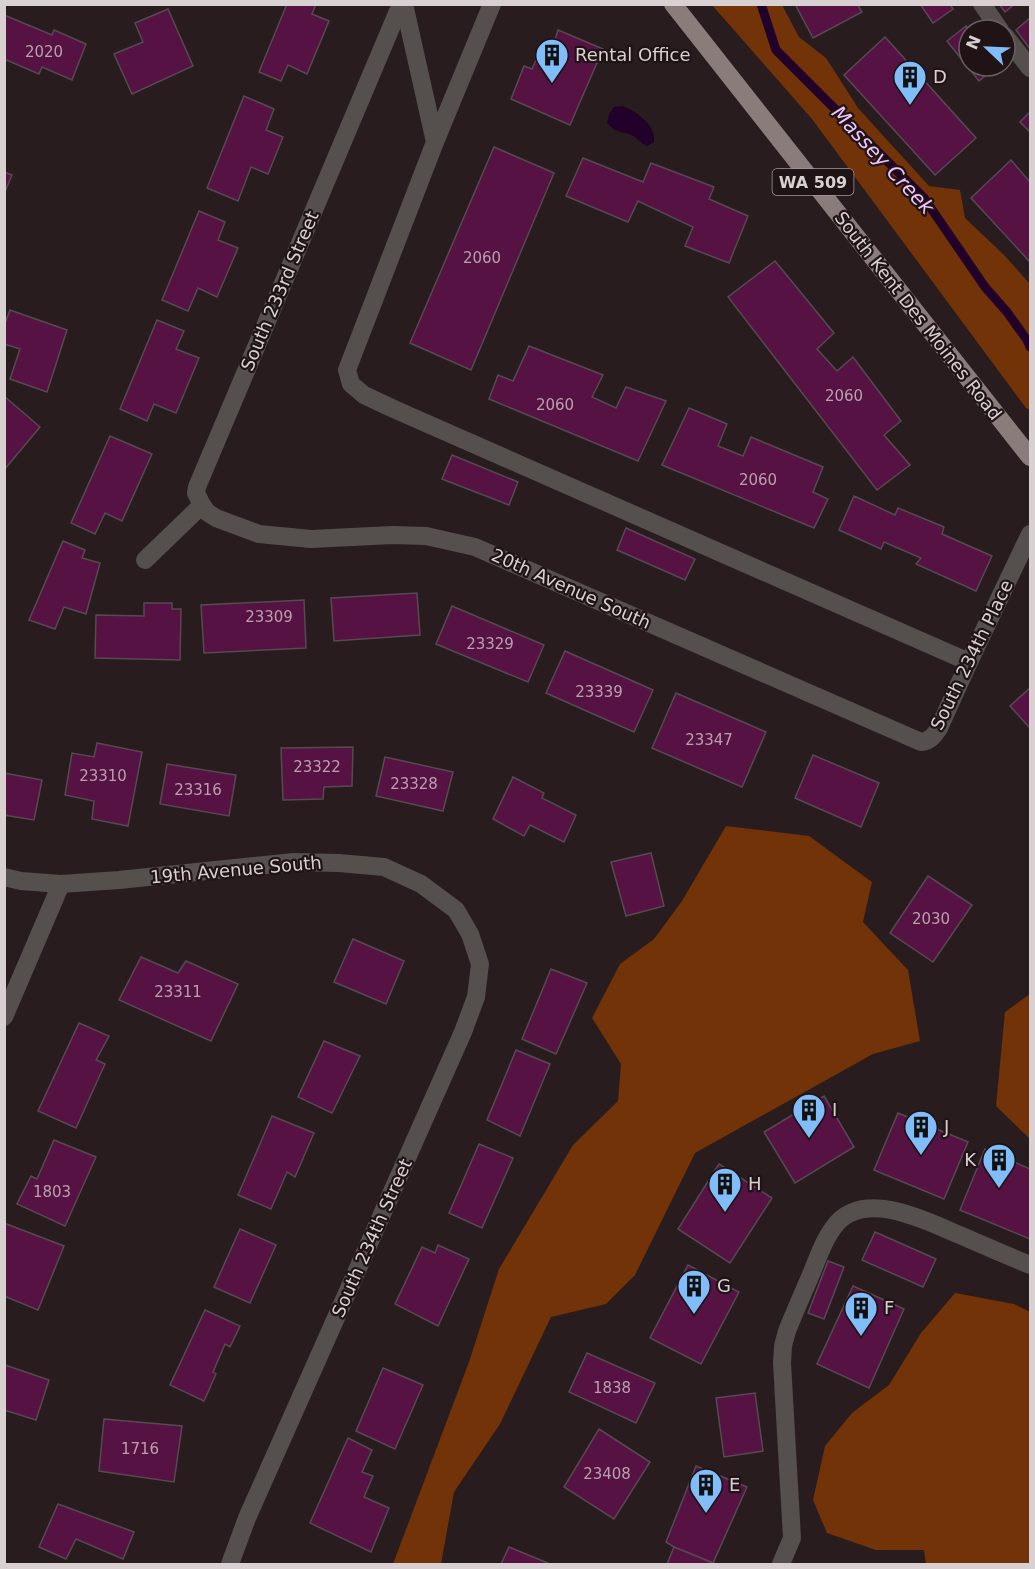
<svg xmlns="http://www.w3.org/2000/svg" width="1035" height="1569" font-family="'DejaVu Sans',sans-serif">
	<rect width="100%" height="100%" fill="#291c1f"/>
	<g fill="#713307">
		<polygon points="712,5 782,5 799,37 826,58 858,108 929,186 960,190 965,218 1004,255 1030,284 1030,410 1026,408 812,119"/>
		<polygon points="726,826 809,836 872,882 863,922 908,970 920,1041 873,1054 695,1153 635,1275 606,1304 551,1317 500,1424 454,1492 441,1564 393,1564 469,1362 499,1269 573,1145 618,1101 621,1064 592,1018 620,964 654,939 682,901"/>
		<polygon points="1030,994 1030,1139 996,1106 1005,1012"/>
		<polygon points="955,1293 1014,1304 1030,1312 1030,1564 926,1564 924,1550 876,1550 827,1533 813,1500 825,1446 852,1413 889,1385 921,1333"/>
	</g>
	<path fill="#21002a" d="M623 106C637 112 656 125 654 142L647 146C641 143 640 141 635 137 625 130 619 136 607 123L609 114 614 107Z"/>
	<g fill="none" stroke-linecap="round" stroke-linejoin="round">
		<polyline stroke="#21002a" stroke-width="9" points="761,4 776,50 924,198 985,287 1007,312 1027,340 1030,347"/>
	</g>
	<g fill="#561243" stroke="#564a51" stroke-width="1.5">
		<polygon points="287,4 316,4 312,14 329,21 307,74 288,65 281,81 259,72"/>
		<polygon points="795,4 857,4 862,12 813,38"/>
		<polygon points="920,4 950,4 953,9 933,23"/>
		<polygon points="999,4 1015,4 1005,12"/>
		<polygon points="168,9 193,66 132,94 114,54 143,42 135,23"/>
		<polygon points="4,15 52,35 54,30 86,44 72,80 42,67 39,74 4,59"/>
		<polygon points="1030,18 1030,49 1016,30"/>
		<polygon points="966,26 969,30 969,66 997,66 979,81 947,41"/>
		<polygon points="558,30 603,49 570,125 511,99 524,66 532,69 543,44 552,50"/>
		<polygon points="885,37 976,138 935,175 844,75"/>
		<polygon points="244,96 274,109 266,130 283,137 268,174 251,167 238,201 207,188"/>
		<polygon points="1030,112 1030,132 1020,122"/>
		<polygon points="494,147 554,173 471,370 410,343"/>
		<polygon points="583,158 643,182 651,163 714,187 709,199 748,216 729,263 685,246 693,227 638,201 628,222 566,196"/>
		<polygon points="1011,160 1030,182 1030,262 971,198"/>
		<polygon points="4,172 12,175 4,194"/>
		<polygon points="199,211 225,222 218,240 238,248 217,297 198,288 188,311 162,300"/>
		<polygon points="775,261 834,333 817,349 837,371 853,357 901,421 884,435 910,465 877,490 728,297"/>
		<polygon points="10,310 67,330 47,392 10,379 20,349 4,344 4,326"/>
		<polygon points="157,320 184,331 176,349 199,358 176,413 154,404 147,421 120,409"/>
		<polygon points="529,346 603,375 592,397 616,408 626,387 666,401 638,461 489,399 498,375 513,381"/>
		<polygon points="4,396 40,427 4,470"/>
		<polygon points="689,408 727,424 718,446 743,456 751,437 823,467 813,492 828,499 814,528 662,465"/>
		<polygon points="110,436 152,454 122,521 105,513 95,534 71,523"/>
		<polygon points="452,455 518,482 509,505 442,479"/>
		<polygon points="854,496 895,515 898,508 944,527 942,534 992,556 976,591 916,564 921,558 884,542 881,549 839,530"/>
		<polygon points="626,528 695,559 685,580 617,550"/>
		<polygon points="63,541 85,550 82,558 100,563 86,614 64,607 55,629 29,620"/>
		<polygon points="417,593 420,635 334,641 331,598"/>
		<polygon points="304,600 306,648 204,653 201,605"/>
		<polygon points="144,603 172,603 172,609 181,609 180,660 95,658 96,615 144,616"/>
		<polygon points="452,606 544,645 528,682 436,644"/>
		<polygon points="565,651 653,690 634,732 546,693"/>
		<polygon points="1030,688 1030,728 1010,706"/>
		<polygon points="676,693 766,732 742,787 652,748"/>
		<polygon points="97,743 142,752 128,826 92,819 94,801 65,795 72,753 94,757"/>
		<polygon points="353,747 352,786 324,787 323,799 283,800 281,748"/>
		<polygon points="813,755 879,783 861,827 795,798"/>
		<polygon points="385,757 453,772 443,811 376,796"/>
		<polygon points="167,764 236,775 229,816 160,804"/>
		<polygon points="4,773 42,780 34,820 4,815"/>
		<polygon points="513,777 544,793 542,798 576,815 564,842 530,825 524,836 493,819"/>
		<polygon points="651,853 664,906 626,916 611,862"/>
		<polygon points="928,876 972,905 933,962 890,933"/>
		<polygon points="353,939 404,961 386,1004 334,982"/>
		<polygon points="141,957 178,973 186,961 238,984 211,1041 119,1000"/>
		<polygon points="551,969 587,983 556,1054 522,1039"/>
		<polygon points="79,1023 109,1036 96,1060 105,1064 76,1128 38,1111"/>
		<polygon points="324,1041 360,1056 332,1113 298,1097"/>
		<polygon points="516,1050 550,1064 520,1136 487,1120"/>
		<polygon points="824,1096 854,1147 795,1183 764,1132"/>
		<polygon points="898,1113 968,1142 944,1199 874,1170"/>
		<polygon points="272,1116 314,1133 295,1177 287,1172 271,1209 238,1195"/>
		<polygon points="54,1140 96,1157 65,1226 17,1204 31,1176 37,1179"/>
		<polygon points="479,1144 513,1158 482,1228 449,1213"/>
		<polygon points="985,1149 1030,1169 1030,1239 960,1210"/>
		<polygon points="719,1164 772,1198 730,1263 678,1229"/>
		<polygon points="4,1223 64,1246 38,1310 4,1296"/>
		<polygon points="240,1229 276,1245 250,1303 214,1287"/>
		<polygon points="875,1232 936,1259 923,1287 862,1260"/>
		<polygon points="438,1245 469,1259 438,1326 395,1304 422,1247 435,1253"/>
		<polygon points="828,1261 844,1267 824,1319 808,1313"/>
		<polygon points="688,1265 739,1292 701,1364 650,1338"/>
		<polygon points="853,1286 904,1309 869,1388 817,1364"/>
		<polygon points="205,1310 240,1326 230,1347 225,1344 213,1372 216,1374 204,1401 170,1385"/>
		<polygon points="587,1353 655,1383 636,1423 569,1392"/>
		<polygon points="5,1365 49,1380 36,1420 4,1410"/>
		<polygon points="383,1368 423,1385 395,1449 356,1431"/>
		<polygon points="755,1393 763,1451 724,1457 716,1398"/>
		<polygon points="104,1419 182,1426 174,1482 99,1471"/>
		<polygon points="599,1429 650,1462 614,1519 564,1487"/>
		<polygon points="348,1438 372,1450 362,1472 373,1476 364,1497 389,1508 371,1552 310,1523"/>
		<polygon points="696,1466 747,1487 713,1563 674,1547 666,1542"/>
		<polygon points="58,1504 134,1532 123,1559 76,1539 66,1559 39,1547"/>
		<polygon points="509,1547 550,1564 501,1564"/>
		<polygon points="674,1547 713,1563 718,1564 667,1564"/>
	</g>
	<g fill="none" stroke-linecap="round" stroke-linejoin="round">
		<g stroke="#554f4e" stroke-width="18">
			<polyline points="404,4 435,142 347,370 351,384 364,395 396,410 969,662"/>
			<polyline points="982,4 1000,30"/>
			<polyline points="1005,36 1030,68"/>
			<polyline points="435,142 492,4"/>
			<path d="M202 505 207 512 216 518 259 534 311 539 393 535 426 536 475 547 921 742C930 741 934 736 939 728L969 662 1030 534"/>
			<polyline points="145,560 202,505 196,493 197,487 401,4"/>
			<polyline points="4,877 21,881 61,884 119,880 294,862 339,863 384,867 421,884 456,910 470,934 480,964 476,997 463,1032 247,1518 230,1564"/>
			<polyline points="4,1017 61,884"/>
			<path d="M781 1564 792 1538 782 1363 783 1346 787 1331C795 1311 804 1291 812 1272 819 1255 825 1237 837 1223 868 1189 930 1223 962 1236 985 1246 1008 1256 1030 1265"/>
		</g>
		<polyline stroke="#8a7c7a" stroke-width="18" points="673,4 1030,457"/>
	</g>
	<defs>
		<symbol id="building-pin" viewBox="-11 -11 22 30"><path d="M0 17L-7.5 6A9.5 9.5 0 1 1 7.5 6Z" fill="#81bdfa" stroke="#1f1316"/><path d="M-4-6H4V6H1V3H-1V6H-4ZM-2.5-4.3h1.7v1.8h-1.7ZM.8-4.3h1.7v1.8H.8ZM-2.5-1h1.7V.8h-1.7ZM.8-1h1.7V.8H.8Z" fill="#111"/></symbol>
	</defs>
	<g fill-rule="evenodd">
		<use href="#building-pin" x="533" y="36" width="38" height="52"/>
		<use href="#building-pin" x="891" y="58" width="38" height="52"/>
		<use href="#building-pin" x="790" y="1091" width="38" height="52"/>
		<use href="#building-pin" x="902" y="1108" width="38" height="52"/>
		<use href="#building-pin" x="980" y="1141" width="38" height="52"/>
		<use href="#building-pin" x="706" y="1165" width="38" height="52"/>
		<use href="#building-pin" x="675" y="1267" width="38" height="52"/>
		<use href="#building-pin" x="842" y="1289" width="38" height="52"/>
		<use href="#building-pin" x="687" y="1466" width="38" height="52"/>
	</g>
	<g text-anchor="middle" stroke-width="4.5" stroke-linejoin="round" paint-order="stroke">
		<g font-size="15" fill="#b8a0ae">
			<text x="44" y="57">2020</text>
			<text x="482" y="263">2060</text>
			<text x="844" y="401">2060</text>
			<text x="555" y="410">2060</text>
			<text x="758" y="485">2060</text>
			<text x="269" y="622">23309</text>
			<text x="490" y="649">23329</text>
			<text x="599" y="697">23339</text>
			<text x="709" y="745">23347</text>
			<text x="317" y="772">23322</text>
			<text x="103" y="781">23310</text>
			<text x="414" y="789">23328</text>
			<text x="198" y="795">23316</text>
			<text x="931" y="924">2030</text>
			<text x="178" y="997">23311</text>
			<text x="52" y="1197">1803</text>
			<text x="612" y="1393">1838</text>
			<text x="140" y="1454">1716</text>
			<text x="607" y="1479">23408</text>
		</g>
		<rect fill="#1f1316" stroke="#a1979a" stroke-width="1.5" x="772.5" y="169" width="81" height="26" rx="4.5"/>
		<g font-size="16" font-weight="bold" fill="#d9d0d2">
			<text x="813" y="188">WA 509</text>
		</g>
		<g font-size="18" fill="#d9d0d2" stroke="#1f1316" text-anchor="start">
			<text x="575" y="61">Rental Office</text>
			<text x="933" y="83">D</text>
			<text x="832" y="1116">I</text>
			<text x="944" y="1133">J</text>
			<text x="976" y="1166" text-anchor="end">K</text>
			<text x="748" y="1190">H</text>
			<text x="717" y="1292">G</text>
			<text x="884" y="1314">F</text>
			<text x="729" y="1491">E</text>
		</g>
		<g font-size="18" fill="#d9d0d2" stroke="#1f1316">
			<text transform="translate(280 291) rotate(-67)" y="6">South 233rd Street</text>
			<text transform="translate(918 316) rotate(52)" y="6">South Kent Des Moines Road</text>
			<text transform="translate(571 589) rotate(24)" y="6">20th Avenue South</text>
			<text transform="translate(972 655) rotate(-64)" y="6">South 234th Place</text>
			<text transform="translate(236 870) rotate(-5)" y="6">19th Avenue South</text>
			<text transform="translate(372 1238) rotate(-66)" y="6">South 234th Street</text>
		</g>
		<g font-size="20" font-style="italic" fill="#f0c6fd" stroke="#1f1316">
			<text transform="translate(883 160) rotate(47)" y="7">Massey Creek</text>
		</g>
	</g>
	<rect width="1035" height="1569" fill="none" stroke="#d9d0d2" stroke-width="12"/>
	<g transform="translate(987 48) rotate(293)"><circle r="28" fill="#1f1316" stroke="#695f61" stroke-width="1.5"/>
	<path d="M0-4.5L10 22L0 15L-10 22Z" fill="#81bdfa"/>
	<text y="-9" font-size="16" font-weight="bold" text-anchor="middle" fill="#d9d0d2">N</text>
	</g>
</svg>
